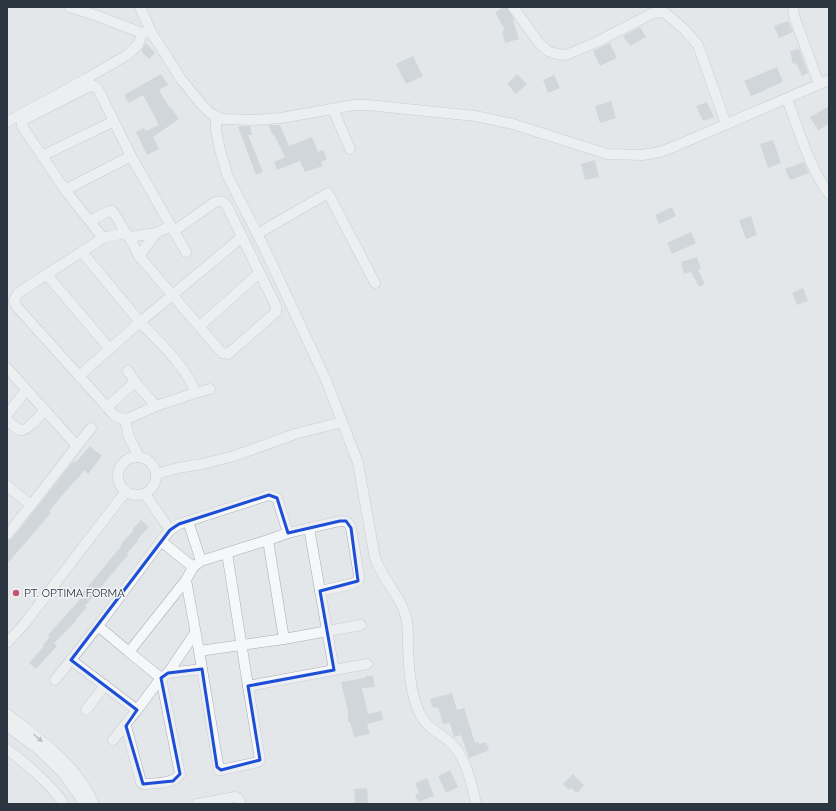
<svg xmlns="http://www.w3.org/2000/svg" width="836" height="811" font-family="Raleway,sans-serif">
	<rect width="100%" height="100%" fill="#e3e7ea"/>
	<g fill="#bbc1c7">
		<polygon points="504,7 507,7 514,19 513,20 519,39 505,43 502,31 505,30 495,12"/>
		<polygon points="788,21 793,32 779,38 774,26"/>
		<polygon points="640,27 646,37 630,46 623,36"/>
		<polygon points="146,43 155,53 149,59 141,51"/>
		<polygon points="610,43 617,58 600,66 593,51"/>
		<polygon points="799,49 808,73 802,76 796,63 793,64 790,51"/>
		<polygon points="413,56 423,76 406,84 396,64"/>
		<polygon points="777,67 783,82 766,89 766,90 751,96 744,81"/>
		<polygon points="161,74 168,85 159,90 169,107 170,107 179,119 153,137 159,149 147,155 136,132 144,128 145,131 159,125 143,95 129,103 124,95"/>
		<polygon points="517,74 527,84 516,94 507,84"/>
		<polygon points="554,75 560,88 548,93 543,80"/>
		<polygon points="611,101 616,118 600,123 595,106"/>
		<polygon points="707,102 714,117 703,121 696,106"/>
		<polygon points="829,106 829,124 818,130 810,117"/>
		<polygon points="268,125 280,125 289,146 312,137 318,152 323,150 327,159 321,162 323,166 305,172 300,161 277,170 274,162 285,157 274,135 273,135"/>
		<polygon points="243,126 250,126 252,135 248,135 263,172 256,175 238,127"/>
		<polygon points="773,140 781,163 768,168 760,144"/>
		<polygon points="595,160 599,177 585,180 581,164"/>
		<polygon points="804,162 809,173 790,180 785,169"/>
		<polygon points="672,207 676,216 659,224 655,215"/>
		<polygon points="751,216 757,235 746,239 739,220"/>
		<polygon points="691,232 696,243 672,254 667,243"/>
		<polygon points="697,257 701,269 698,270 705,284 699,287 691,272 684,274 681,262"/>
		<polygon points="803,288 808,301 797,305 792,293"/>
		<polygon points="90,446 102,456 88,474 85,470 64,493 49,511 51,513 7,564 7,541 12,539 71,464 74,461 76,462"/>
		<polygon points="141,520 149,527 137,540 138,541 127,553 128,555 85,606 87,607 76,619 77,620 54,643 57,646 36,669 29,663 44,646 43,645 50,636 48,635 82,597 80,596 122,545 121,544 133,531 132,530"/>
		<polygon points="365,676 373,676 375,687 362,688 368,714 381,711 383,720 367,724 370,734 354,737 350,722 348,722 348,711 341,682 365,678"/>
		<polygon points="452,693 457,710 464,708 475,743 478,742 479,744 486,742 489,750 469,758 461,735 454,737 450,723 443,724 438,707 433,708 430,699"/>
		<polygon points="450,770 458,787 446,793 438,776"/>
		<polygon points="573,774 584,785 577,793 571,788 569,790 563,784"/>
		<polygon points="427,778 434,796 418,802 415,794 419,793 415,783"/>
		<polygon points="367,788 368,804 355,804 354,789"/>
	</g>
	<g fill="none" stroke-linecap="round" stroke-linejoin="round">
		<defs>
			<g id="minor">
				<polyline points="69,7 95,15 142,33 149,32"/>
				<polyline points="140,7 151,32 181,79 201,104 210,113 222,119 254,120 281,118 354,105 368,105 475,116 513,124 607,154 642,155 660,152 678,145 829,80"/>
				<polyline points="513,7 539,43 548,51 557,54 566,55 597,42 653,13 664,12 685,30 698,45 726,124"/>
				<polyline points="793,7 794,16 819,84"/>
				<path d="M787 99C798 128 810 169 829 194"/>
				<polyline points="333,109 350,149"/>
				<path d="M216 117V130L220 150 228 177 263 245 326 380 358 463 375 558C383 581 403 598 407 622 408 630 408 639 408 647 409 669 410 691 419 712 425 727 440 733 451 743 465 756 473 786 476 804"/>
				<polyline points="7,122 84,80 127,55 138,45 142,33"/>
				<polyline points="42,156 114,121"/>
				<polyline points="65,190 131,156"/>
				<path d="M90 221 107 212 112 211C119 218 122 229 129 237L156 233 171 226 186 252"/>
				<path d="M174 231 215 202C221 200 224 201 227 206L242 237"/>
				<polyline points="125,233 103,238 18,293 14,301 17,307 107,407 135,382 128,371"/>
				<polyline points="257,234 328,193 375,283"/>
				<polyline points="103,238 65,190 22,126 22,123 25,119 92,85 98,89 131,156 171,226"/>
				<polyline points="82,252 140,322 242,237 276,306 276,312 228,354 222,353 139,256 129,237"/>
				<polyline points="139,256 156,233"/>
				<polyline points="47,275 110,349"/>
				<polyline points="200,326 259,273"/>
				<polyline points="7,368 77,446 31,505 7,486"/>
				<path d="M79 376 140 322C157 340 189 369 195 393L156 406 125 420"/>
				<polyline points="135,382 156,406"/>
				<polyline points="195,393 210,389"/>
				<polyline points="107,407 115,416 125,420 129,437 139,457"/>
				<polyline points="7,415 26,390"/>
				<path d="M7 420C11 423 15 428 20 430 27 432 40 415 45 410"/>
				<polyline points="77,446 91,428"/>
				<circle cx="137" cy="476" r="19"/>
				<polyline points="156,474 178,468 202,464 234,456 295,434 342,422"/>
				<polyline points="188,521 201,561"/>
				<polyline points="170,530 179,524 269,495 277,498 288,533"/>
				<polyline points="7,535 31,505"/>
				<polyline points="268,540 284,639 361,625"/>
				<path d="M161 541 193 567 201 561 268 540 288 533 340 521C347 521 349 522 351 528L359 576 358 581 352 584 320 591"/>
				<polyline points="227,553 248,686 334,670 309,528"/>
				<polyline points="193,567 186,580 199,651 284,639"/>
				<polyline points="98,626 129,652 186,580"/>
				<polyline points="7,643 25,623 126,491"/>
				<polyline points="129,652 161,678 168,673 195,633"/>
				<polyline points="71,660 137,710"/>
				<polyline points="202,669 219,770 221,770 258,762 260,760 248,686"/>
				<polyline points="334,670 367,664"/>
				<polyline points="168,673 202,669 199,651"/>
				<polyline points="55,680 98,626 161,541 170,530 145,494"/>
				<polyline points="86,710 105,685"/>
				<path d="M7 714C40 739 77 765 94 804"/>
				<polyline points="7,726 38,749 63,773 85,804"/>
				<path d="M126 726 141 782 143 784H146C156 783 175 784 180 774L161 678"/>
				<polyline points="113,740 137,710 161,678"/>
				<path d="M7 749C26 764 51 784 64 804"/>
				<polyline points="197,804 235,797 239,799 241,804"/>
			</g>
		</defs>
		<use href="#minor" stroke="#a8aeb4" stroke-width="11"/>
		<use href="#minor" stroke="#f6f7f9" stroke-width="10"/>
	</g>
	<defs><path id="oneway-solid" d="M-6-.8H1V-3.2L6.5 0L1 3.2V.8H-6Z"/></defs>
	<use fill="#91969d" href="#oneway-solid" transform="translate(38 738) rotate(40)"/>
	<path d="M0 0H836V811H0ZM269 495 277 498 288 533 340 521H346L351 528 358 581 320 591 334 670 248 686 260 760 221 770 217 767 202 669 168 673 161 678 180 774 173 781 143 784 126 726 137 710 71 660 170 530 179 524Z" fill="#e3e7ea" fill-opacity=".55" fill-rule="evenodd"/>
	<path fill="none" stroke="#1d4ed8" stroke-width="3" stroke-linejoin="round" d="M269 495 277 498 288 533 340 521H346L351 528 358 581 320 591 334 670 248 686 260 760 221 770 217 767 202 669 168 673 161 678 180 774 173 781 143 784 126 726 137 710 71 660 170 530 179 524Z"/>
	<circle fill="#c45470" stroke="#f3f5f8" stroke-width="1.5" cx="16" cy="593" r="4"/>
	<g text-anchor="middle" stroke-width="3" stroke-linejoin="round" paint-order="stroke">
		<g font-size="11" fill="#2c3641" stroke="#f3f5f8" text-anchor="start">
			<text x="24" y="597">PT. OPTIMA FORMA</text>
		</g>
	</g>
	<rect width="836" height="811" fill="none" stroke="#2c3641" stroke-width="16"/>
</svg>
